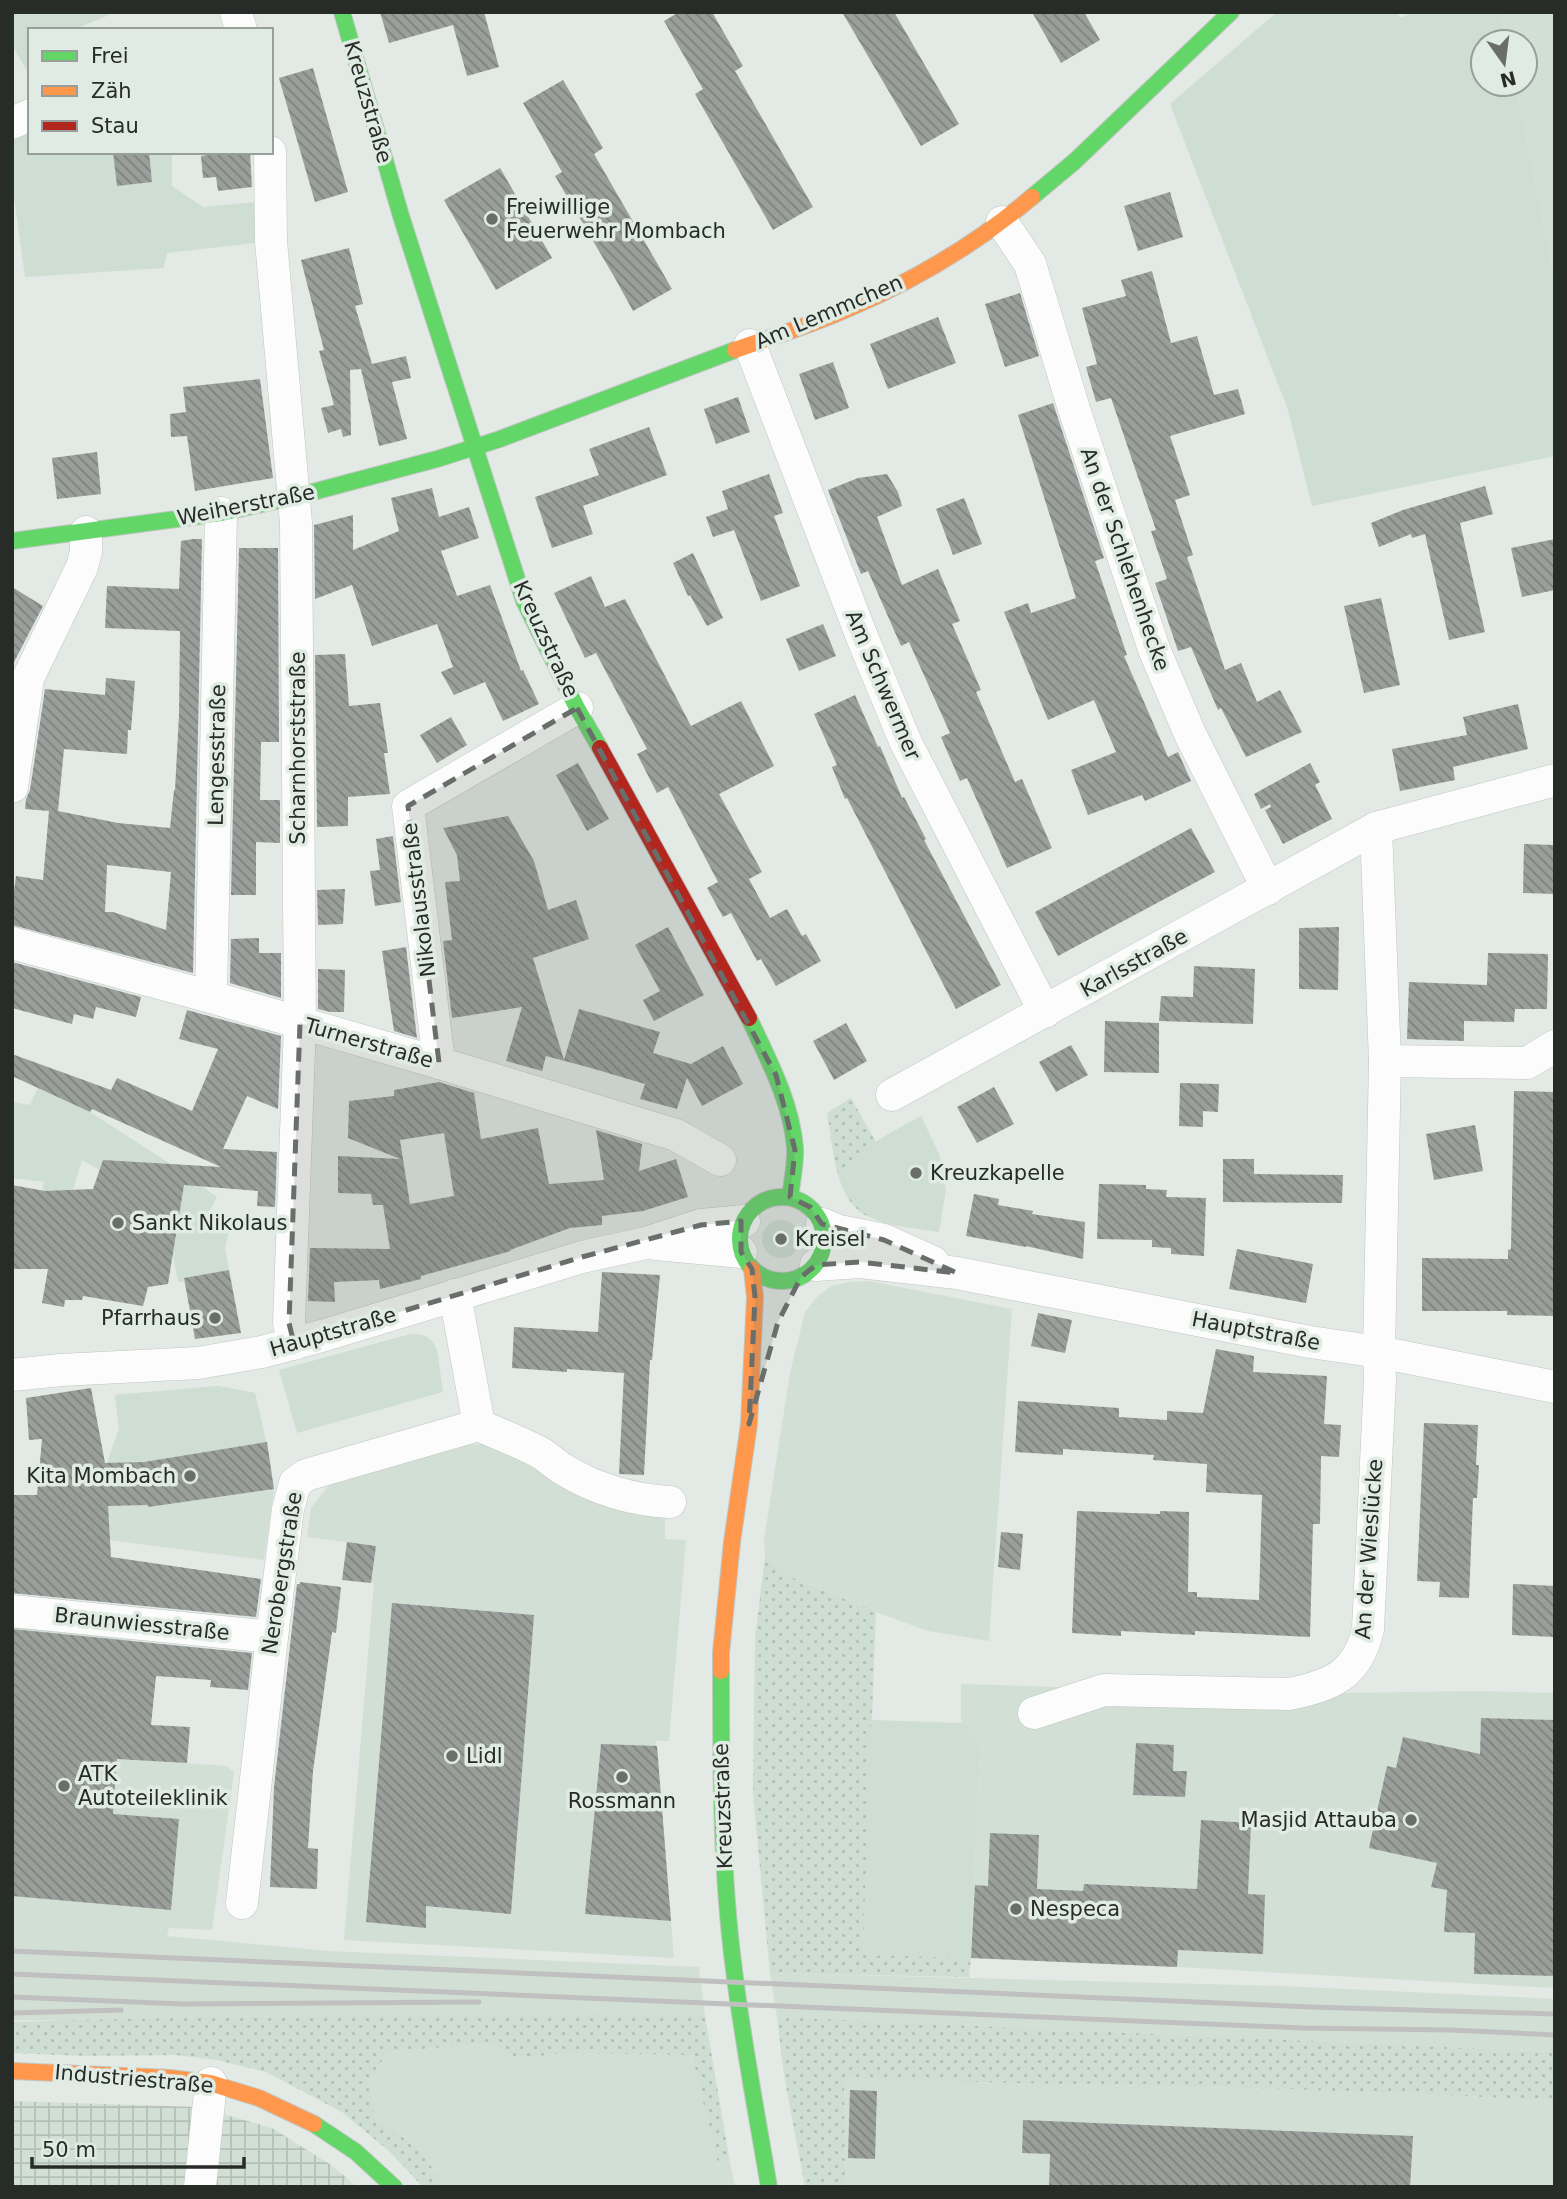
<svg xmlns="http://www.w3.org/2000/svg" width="1567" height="2199" font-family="'DejaVu Sans',sans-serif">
	<defs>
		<pattern id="industrial-grid" width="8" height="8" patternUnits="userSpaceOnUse" patternTransform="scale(1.75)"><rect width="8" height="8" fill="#d2dfd5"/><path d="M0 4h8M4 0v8" fill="none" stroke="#b4c0b7"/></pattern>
		<pattern id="grass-dots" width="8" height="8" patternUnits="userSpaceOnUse" patternTransform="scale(1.75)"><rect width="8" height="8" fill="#ceded2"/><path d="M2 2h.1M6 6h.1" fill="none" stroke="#b1bfb4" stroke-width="1.8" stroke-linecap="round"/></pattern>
		<pattern id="building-back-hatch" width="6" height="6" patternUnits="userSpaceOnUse" patternTransform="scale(1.75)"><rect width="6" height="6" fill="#9b9f9c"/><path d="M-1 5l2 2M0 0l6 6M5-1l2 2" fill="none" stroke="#7e827f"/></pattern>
	</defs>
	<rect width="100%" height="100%" fill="#e3e9e4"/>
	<g fill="#d2dfd5">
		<polygon points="1501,12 1555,12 1555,281 1516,84 1525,84 1525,42 1507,42"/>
		<polygon points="869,1281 1012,1309 989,1641 928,1631 876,1612 793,1578 765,1556 764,1540 790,1373 805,1312 817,1297 831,1286 849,1282"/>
		<polygon points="218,1386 255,1393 266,1442 274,1489 264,1560 108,1540 107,1463 119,1429 115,1395"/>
		<polygon points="485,1444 665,1511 665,1539 686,1540 669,1741 656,1741 674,1958 344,1940 374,1583 371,1583 376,1546 307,1537 311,1508 329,1485 468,1445"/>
		<polygon points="12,1623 129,1633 117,1758 226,1766 234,1772 212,1930 169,1928 167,1936 328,1951 699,1967 705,2016 598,2014 200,2017 83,2021 12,2020"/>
		<polygon points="961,1684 1289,1694 1471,1691 1555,1693 1555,1988 1177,1967 971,1958 980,1750 961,1720"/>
		<polygon points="770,1973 1283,1986 1555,1999 1555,2052 777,2017"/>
		<polygon points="492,2043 517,2059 563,2053 692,2055 717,2161 729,2157 735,2187 445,2187 418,2147 375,2121 368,2080 388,2052"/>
		<polygon points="844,2079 1287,2089 1555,2100 1555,2187 845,2187"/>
	</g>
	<polygon fill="url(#industrial-grid)" points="12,2101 199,2107 272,2128 331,2165 357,2187 12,2187"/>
	<g fill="url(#grass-dots)">
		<path d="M851 1098 876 1142 893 1214 892 1224C883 1221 874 1219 865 1215 834 1197 833 1145 827 1113Z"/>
		<polygon points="765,1556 793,1578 876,1612 863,1954 971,1958 969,1977 770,1973 753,1794 755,1639"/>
		<polygon points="598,2014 705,2016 729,2157 717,2161 692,2055 563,2053 517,2059 492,2043 388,2052 369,2080 375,2120 418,2147 445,2187 423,2187 389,2151 342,2112 266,2072 217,2060 176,2055 87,2056 12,2053 12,2022 200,2017"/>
		<polygon points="777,2017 1555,2052 1555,2100 1287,2089 844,2079 845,2187 805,2187 784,2075"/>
	</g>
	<g fill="#ceded2">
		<polygon points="12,12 108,12 109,15 73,30 30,30 30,76 12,45"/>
		<polygon points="1277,12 1397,12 1400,18 1413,12 1501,12 1507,42 1483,42 1483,84 1516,84 1555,281 1555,456 1312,506 1288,410 1170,104"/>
		<polygon points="30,125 30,152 172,152 172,186 203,207 267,201 271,241 167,253 164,268 25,277 12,182 12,132"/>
		<polygon points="38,1088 90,1112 175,1167 217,1197 207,1216 232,1217 225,1249 229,1270 189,1277 185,1281 178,1282 173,1256 180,1209 151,1199 82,1160 73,1190 33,1238 44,1182 12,1178 12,1102 30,1105"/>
		<path d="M921 1116 940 1156 946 1190 939 1232C891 1224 858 1228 839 1176 859 1147 891 1133 921 1116Z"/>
		<circle cx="781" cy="1239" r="19"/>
		<path d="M410 1334C424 1334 431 1336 437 1350L443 1392 297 1433 279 1370Z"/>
		<polygon points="218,1386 255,1393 266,1442 140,1463 107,1463 119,1429 115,1395"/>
		<polygon points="871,1720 964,1723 980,1750 971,1958 863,1955"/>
	</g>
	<g fill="url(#building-back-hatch)" fill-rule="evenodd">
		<polygon points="380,12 484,12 499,67 467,76 453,25 389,43"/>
		<polygon points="679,12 712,12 743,66 735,71 813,207 773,230 695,94 703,89 664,21"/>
		<polygon points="842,12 894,12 959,124 921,146"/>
		<polygon points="1032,12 1084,12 1100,40 1061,63"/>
		<polygon points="313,68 348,192 315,202 279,78"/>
		<polygon points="563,80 603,148 594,154 672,289 633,311 616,280 555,176 562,172 523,103"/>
		<polygon points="113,152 149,152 152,182 117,186"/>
		<polygon points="207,152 250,152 252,187 218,191 216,177 203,178 201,156 208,155"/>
		<polygon points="500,168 552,258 496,290 444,200"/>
		<polygon points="1170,192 1183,237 1138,251 1124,206"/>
		<polygon points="349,248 363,304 355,306 372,364 406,356 411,378 392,382 407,439 379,446 361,369 350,370 351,435 343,437 341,429 328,433 321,408 334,405 319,351 324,350 301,260"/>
		<polygon points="1152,271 1171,343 1197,336 1214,395 1238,389 1245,414 1170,436 1190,495 1175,500 1193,555 1187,557 1225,670 1241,663 1257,702 1280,690 1302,732 1246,757 1221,708 1218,710 1191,647 1178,651 1155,583 1167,579 1151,531 1156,530 1111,398 1096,402 1086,367 1097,364 1082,308 1126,296 1121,280"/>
		<polygon points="1020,293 1039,356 1005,367 985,304"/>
		<polygon points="938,317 956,363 888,389 870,344"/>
		<polygon points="833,362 849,408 815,420 799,374"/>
		<polygon points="260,379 273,478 195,491 187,436 171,437 170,414 186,412 183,387"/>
		<polygon points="738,397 750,432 716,444 704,409"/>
		<polygon points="1053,403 1104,558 1095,561 1127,655 1124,656 1168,757 1178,752 1191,781 1145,801 1142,795 1088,815 1071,770 1116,752 1094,700 1048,720 1004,612 1028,603 1031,613 1076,598 1018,415"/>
		<polygon points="649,427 667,475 583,506 593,534 552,548 535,497 599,475 589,449"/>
		<polygon points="97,452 101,494 57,499 52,458"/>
		<polygon points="769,474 783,513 774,516 800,586 761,601 734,530 713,537 706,517 728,509 722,491"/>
		<polygon points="887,474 898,492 902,506 877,517 902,585 938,569 960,621 952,624 981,690 976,692 1015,782 1022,779 1052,848 1007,868 967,778 960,781 941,737 950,733 909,642 901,646 868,571 861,574 828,490 858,478"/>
		<polygon points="1485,486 1493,514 1460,523 1485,632 1449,640 1425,534 1412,538 1411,534 1379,547 1371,523 1403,510"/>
		<polygon points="432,488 439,517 469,507 479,538 441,551 457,596 490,585 521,671 523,670 539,704 503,721 485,682 454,695 441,672 453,667 437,624 372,646 352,585 315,599 314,525 353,515 353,550 399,531 391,498"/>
		<polygon points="964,498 982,544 953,555 936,509"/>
		<path d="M193 539H202L193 973 12 925V906L16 876 43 880 49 811 25 809 26 799 30 790 45 689 105 695 106 678 135 681 131 730H128L127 754 64 749 58 811 118 823 170 828 174 790H175L179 715 180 631 105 628 107 586 179 589 181 541ZM107 865 171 872 166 930 113 912H105Z"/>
		<polygon points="1555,539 1555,590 1522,597 1511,548"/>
		<polygon points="239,548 278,548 279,742 261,742 260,800 280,800 280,843 256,842 256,895 231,895"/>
		<polygon points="693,553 723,618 707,626 690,595 688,596 673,563"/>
		<polygon points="591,576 605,607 625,599 691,726 741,701 774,766 719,794 762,872 749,879 770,918 787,909 802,936 806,934 821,961 776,986 761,959 757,961 731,913 723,917 707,888 718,882 668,787 657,793 637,754 647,749 596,653 585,658 554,593"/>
		<polygon points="12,587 43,606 12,666"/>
		<polygon points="1381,598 1400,685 1364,693 1344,606"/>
		<polygon points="823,624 836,656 799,671 786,639"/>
		<polygon points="345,654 349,706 380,703 388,753 384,753 390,794 348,797 348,826 317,827 315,655"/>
		<polygon points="855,695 878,747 880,746 902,798 904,797 926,839 924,840 1001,985 956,1009 847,798 845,799 832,767 837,765 814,714"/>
		<polygon points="1518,704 1528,749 1453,767 1455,780 1400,791 1392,749 1467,735 1463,717"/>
		<polygon points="451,717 467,745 437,763 420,735"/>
		<polygon points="578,763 609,819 587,831 556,775"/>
		<polygon points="1310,763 1320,782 1315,785 1332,819 1283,844 1265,810 1271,807 1270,804 1261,809 1254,794"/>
		<polygon points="508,816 534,861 548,910 576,900 589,939 533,958 564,1060 579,1009 660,1032 653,1053 691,1064 723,1046 743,1084 702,1106 687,1078 677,1109 640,1099 645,1084 591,1068 546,1056 542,1071 506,1061 522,1007 452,1018 443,941 452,940 445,882 460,881 457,855 443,828"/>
		<polygon points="1191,828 1215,872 1058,956 1035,912"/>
		<polygon points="393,836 401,902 375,906 370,871 380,870 376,839"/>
		<polygon points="1524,844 1555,845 1555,894 1523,893"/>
		<polygon points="345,889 343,924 318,925 317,890"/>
		<polygon points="668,927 704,995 654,1021 643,1000 660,991 635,945"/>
		<polygon points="1339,927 1338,990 1299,989 1299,928"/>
		<polygon points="259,938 259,953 281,953 281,998 230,983 231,939"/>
		<polygon points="406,947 417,1038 394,1031 382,951"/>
		<polygon points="1488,953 1548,954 1547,1009 1515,1009 1514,1022 1464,1021 1464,1041 1407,1039 1409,982 1487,985"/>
		<polygon points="12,962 141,997 136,1017 96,1007 93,1019 74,1014 72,1024 12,1008"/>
		<polygon points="1194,966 1255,969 1253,1024 1159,1021 1161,996 1193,997"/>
		<polygon points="318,969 345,970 344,1012 330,1012 318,1009"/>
		<polygon points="187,1010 281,1036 278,1109 247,1096 223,1149 277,1152 275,1207 257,1206 258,1191 184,1185 168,1284 148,1287 143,1306 83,1296 82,1300 65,1300 64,1307 42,1303 48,1269 12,1269 12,1185 45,1191 93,1189 103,1160 221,1167 92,1109 90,1112 12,1076 12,1054 111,1090 117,1078 192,1111 218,1049 179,1039"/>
		<polygon points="1105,1021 1159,1023 1159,1073 1104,1072"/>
		<polygon points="846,1023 867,1061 834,1080 813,1041"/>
		<polygon points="1071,1045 1088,1075 1056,1092 1039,1062"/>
		<path d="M439 1082 474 1093 481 1139 538 1128 549 1184 604 1180 596 1130 642 1144 639 1171 676 1159 688 1197 643 1211 602 1216V1225L570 1228 510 1250 511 1251 421 1276V1279L380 1289 379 1280 334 1282 335 1302 308 1301 310 1248 390 1249 383 1205H373L371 1194 338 1193V1156L400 1159 348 1138 349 1101 394 1096V1090ZM444 1133 454 1196 410 1204 400 1140Z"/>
		<polygon points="1180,1083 1219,1084 1218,1112 1203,1111 1203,1127 1179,1126"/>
		<polygon points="994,1087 1014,1124 977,1143 957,1107"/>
		<polygon points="1514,1091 1555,1092 1555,1316 1507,1315 1507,1311 1422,1311 1422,1258 1508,1259 1508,1250 1511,1249"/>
		<polygon points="1475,1125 1483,1171 1434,1180 1426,1134"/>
		<polygon points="1223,1159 1254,1159 1254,1174 1343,1175 1342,1203 1223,1202"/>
		<polygon points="1099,1184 1146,1185 1146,1189 1167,1190 1166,1197 1206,1198 1204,1256 1171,1254 1171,1248 1152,1247 1152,1240 1097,1239"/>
		<polygon points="974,1194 999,1199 998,1205 1033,1211 1032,1214 1085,1222 1083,1259 1026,1246 1026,1247 966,1236"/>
		<polygon points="1237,1249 1313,1264 1306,1303 1229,1289"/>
		<polygon points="229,1270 241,1333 195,1339 184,1278"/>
		<polygon points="602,1272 660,1275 652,1360 650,1360 644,1475 619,1474 624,1373 567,1369 567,1372 512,1368 514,1327 598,1332"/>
		<polygon points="1038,1313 1072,1320 1065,1353 1031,1346"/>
		<polygon points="1216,1349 1254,1356 1253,1372 1327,1376 1324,1424 1341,1425 1339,1457 1321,1456 1320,1524 1313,1524 1310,1637 1195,1631 1195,1635 1121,1631 1121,1636 1072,1633 1077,1511 1160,1514 1160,1511 1189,1512 1188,1592 1197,1592 1197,1597 1259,1600 1262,1495 1206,1492 1207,1464 1153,1460 1154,1455 1063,1449 1063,1455 1015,1452 1018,1401 1119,1408 1119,1417 1167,1420 1167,1411 1203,1413"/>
		<polygon points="91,1388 105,1463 144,1462 267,1442 274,1489 148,1507 148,1505 108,1506 111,1557 261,1579 256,1617 12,1593 12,1495 37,1495 42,1439 29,1440 26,1398"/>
		<polygon points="1424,1423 1478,1425 1476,1465 1479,1465 1477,1498 1473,1498 1469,1598 1439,1597 1440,1582 1417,1581"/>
		<polygon points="1001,1532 1023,1534 1020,1570 998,1567"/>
		<polygon points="347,1542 376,1546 371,1583 342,1580"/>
		<polygon points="300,1582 341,1587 336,1633 332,1632 313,1771 308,1848 318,1849 317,1889 270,1887 274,1787 297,1584 300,1584"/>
		<polygon points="1513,1584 1555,1586 1555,1637 1512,1635"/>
		<polygon points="392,1603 534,1615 511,1914 426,1906 426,1928 366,1922"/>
		<polygon points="12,1629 252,1653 248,1690 210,1687 211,1680 156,1676 151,1725 190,1727 187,1763 117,1759 113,1814 179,1819 171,1910 12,1896"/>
		<polygon points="1481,1718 1555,1720 1555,1976 1474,1974 1475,1933 1444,1932 1447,1890 1431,1887 1437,1863 1369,1848 1387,1766 1396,1768 1403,1737 1480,1754"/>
		<polygon points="1136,1743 1174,1745 1173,1771 1187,1771 1185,1797 1133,1795"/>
		<polygon points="601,1744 657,1746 671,1921 585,1914"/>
		<polygon points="1201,1820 1251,1823 1248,1894 1265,1895 1263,1954 1178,1950 1177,1967 971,1958 975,1885 988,1886 990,1833 1039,1835 1037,1889 1083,1891 1084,1884 1197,1889"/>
		<polygon points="850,2090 877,2091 875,2159 848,2158"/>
		<polygon points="1023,2120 1413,2136 1410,2187 1049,2187 1050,2154 1022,2153"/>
	</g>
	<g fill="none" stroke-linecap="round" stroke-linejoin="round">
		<defs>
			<g id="street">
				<polyline points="236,12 241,30"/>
				<polyline points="12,123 30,115"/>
				<polyline points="270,152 271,241 296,523 300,1023 289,1323 294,1344"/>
				<polyline points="1002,222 1030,264 1074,409 1154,649 1190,734 1268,889"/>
				<polyline points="750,345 862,637 906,743 1045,1012"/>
				<polyline points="12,787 28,678 82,567 86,552 86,532"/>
				<polyline points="12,943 211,997 439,1063 676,1135 720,1160"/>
				<polyline points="211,997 221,513"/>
				<polyline points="1385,1061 1527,1063 1555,1046"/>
				<polyline points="439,1063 408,806 577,708"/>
				<polyline points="892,1095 1376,828 1555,780"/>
				<polyline points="822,1224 839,1231 884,1240 933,1262"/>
				<polyline points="657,1244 741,1252"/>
				<polyline points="816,1265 860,1262 957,1273 1310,1342 1379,1352 1555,1387"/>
				<polyline points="455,1295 479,1425"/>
				<polyline points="12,1375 61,1370 198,1363 262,1352 325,1335 582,1257 646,1243 701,1225 744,1221"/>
				<path d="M479 1425C500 1435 524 1443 544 1455 551 1460 558 1467 566 1471 598 1490 633 1500 670 1502"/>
				<polyline points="12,1611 272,1637"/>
				<path d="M1034 1713 1104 1690 1289 1694C1331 1686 1358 1675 1368 1629L1380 1379 1379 1352 1385 1061 1376 828"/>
				<polyline points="242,1903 272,1637 288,1509 295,1483 306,1475 479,1425"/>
				<polyline points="200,2187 211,2083"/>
			</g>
			<g id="fast">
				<polyline points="342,12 401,216 524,601 577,708 600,748"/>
				<polyline points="1032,197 1075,161 1231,12"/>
				<polyline points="12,541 221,513 294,497 437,459 500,439 735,350"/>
				<path d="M749 1018C768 1059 791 1101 795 1147 796 1163 792 1181 790 1197"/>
				<circle cx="782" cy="1239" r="42"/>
				<path d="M721 1671C721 1771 721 1871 734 1970 743 2043 757 2115 769 2187"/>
				<polyline points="314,2124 356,2152 394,2187"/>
			</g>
			<g id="slow">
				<path d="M735 350C771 337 809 326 845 310 912 282 976 244 1032 197"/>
				<polyline points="721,1671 721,1653 732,1542 749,1424 755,1297 752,1269"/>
				<polyline points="12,2071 170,2078 210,2083 259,2098 314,2124"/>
			</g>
			<polyline id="jam" points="600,748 749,1018"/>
		</defs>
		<use href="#street" stroke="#c1c6c2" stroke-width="33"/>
		<use href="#fast" stroke="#c1c6c2" stroke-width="18"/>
		<use href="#slow" stroke="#c1c6c2" stroke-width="18"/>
		<use href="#jam" stroke="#c1c6c2" stroke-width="18"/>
		<use href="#street" stroke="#fbfcfb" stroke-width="32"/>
		<use href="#fast" stroke="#63d668" stroke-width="16"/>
		<use href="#slow" stroke="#ff974d" stroke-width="16"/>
		<use href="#jam" stroke="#b3261e" stroke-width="16"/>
		<g stroke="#bfc0bf" stroke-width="5">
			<polyline points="12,1951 1311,2007 1555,2014"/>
			<polyline points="12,1974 1303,2028 1451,2030 1555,2035"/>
			<polyline points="12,1997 182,2004 479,2002"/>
			<polyline points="12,2013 121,2010"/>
		</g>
	</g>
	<path fill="#696e6a" fill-opacity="0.2" stroke="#696e6a" stroke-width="5" stroke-dasharray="14 9" stroke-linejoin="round" d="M577 708 776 1075 795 1150 790 1197 810 1207 822 1224 884 1240 957 1273 860 1262 816 1265 801 1277 778 1322 749 1424 755 1297 752 1269 741 1252V1221L701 1225 582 1257 294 1344 289 1323 300 1023 439 1063 408 806Z"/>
	<g fill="#696e6a" stroke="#e0ece3" stroke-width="2.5">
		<circle cx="492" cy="219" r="7"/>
		<circle cx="916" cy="1173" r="7"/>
		<circle cx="118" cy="1223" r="7"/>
		<circle cx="781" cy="1239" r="7"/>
		<circle cx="215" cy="1318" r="7"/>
		<circle cx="190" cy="1476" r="7"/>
		<circle cx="452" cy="1756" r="7"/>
		<circle cx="622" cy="1777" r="7"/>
		<circle cx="64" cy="1786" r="7"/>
		<circle cx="1411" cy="1820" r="7"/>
		<circle cx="1016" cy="1909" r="7"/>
	</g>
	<g text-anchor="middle" stroke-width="7" stroke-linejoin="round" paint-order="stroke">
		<g font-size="21" fill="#282c29" stroke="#e0ece3">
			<text transform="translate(368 102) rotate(74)" y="7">Kreuzstraße</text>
			<text transform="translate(829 312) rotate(-23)" y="7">Am Lemmchen</text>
			<text transform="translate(246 505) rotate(-11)" y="7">Weiherstraße</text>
			<text transform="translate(1125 559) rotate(71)" y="7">An der Schlehenhecke</text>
			<text transform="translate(546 639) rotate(65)" y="7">Kreuzstraße</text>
			<text transform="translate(883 685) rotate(67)" y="7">Am Schwermer</text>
			<text transform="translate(298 748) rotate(-90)" y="7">Scharnhorststraße</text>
			<text transform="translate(217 755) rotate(-89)" y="7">Lengesstraße</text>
			<text transform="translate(419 900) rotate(-97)" y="7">Nikolausstraße</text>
			<text transform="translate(1134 963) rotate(-29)" y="7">Karlsstraße</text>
			<text transform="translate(369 1043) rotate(16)" y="7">Turnerstraße</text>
			<text transform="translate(1256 1331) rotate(11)" y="7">Hauptstraße</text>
			<text transform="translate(333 1332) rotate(-16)" y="7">Hauptstraße</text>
			<text transform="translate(1369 1549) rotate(-86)" y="7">An der Wieslücke</text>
			<text transform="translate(282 1573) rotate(-81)" y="7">Nerobergstraße</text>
			<text transform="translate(142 1624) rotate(6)" y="7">Braunwiesstraße</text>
			<text transform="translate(723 1806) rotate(-92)" y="7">Kreuzstraße</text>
			<text transform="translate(134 2079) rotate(5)" y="7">Industriestraße</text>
		</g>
		<g font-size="21" fill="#282c29" stroke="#e0ece3" text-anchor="start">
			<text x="506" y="214">Freiwillige<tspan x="506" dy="24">Feuerwehr Mombach</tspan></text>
			<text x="930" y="1180">Kreuzkapelle</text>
			<text x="132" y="1230">Sankt Nikolaus</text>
			<text x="795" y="1246">Kreisel</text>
			<text x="201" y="1325" text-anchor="end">Pfarrhaus</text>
			<text x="176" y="1483" text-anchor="end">Kita Mombach</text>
			<text x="466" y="1763">Lidl</text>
			<text x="78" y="1781">ATK<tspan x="78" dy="24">Autoteileklinik</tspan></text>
			<text x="622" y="1808" text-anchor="middle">Rossmann</text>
			<text x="1397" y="1827" text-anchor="end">Masjid Attauba</text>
			<text x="1030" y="1916">Nespeca</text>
		</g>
	</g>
	<rect width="1567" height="2199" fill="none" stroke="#282c29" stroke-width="28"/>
	<rect x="28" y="28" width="245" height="126" fill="#e0ece3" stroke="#969f99" stroke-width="2"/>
	<rect x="42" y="51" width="35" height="10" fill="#63d668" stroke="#969f99" stroke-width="2"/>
	<text x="91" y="63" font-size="21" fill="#282c29">Frei</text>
	<rect x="42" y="86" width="35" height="10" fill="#ff974d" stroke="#969f99" stroke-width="2"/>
	<text x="91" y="98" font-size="21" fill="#282c29">Zäh</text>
	<rect x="42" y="121" width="35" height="10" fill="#b3261e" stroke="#969f99" stroke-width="2"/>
	<text x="91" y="133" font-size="21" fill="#282c29">Stau</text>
	<g transform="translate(1504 63) rotate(166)"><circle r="33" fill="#e0ece3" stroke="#969f99" stroke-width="2"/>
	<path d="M0-5L12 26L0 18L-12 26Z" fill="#696e6a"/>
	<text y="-10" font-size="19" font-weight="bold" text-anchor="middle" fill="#282c29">N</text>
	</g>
	<path d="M32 2157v10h212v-10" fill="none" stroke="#282c29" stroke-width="3.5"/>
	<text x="42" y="2157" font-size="21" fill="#282c29" stroke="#e0ece3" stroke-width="5" paint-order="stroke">50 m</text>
</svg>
